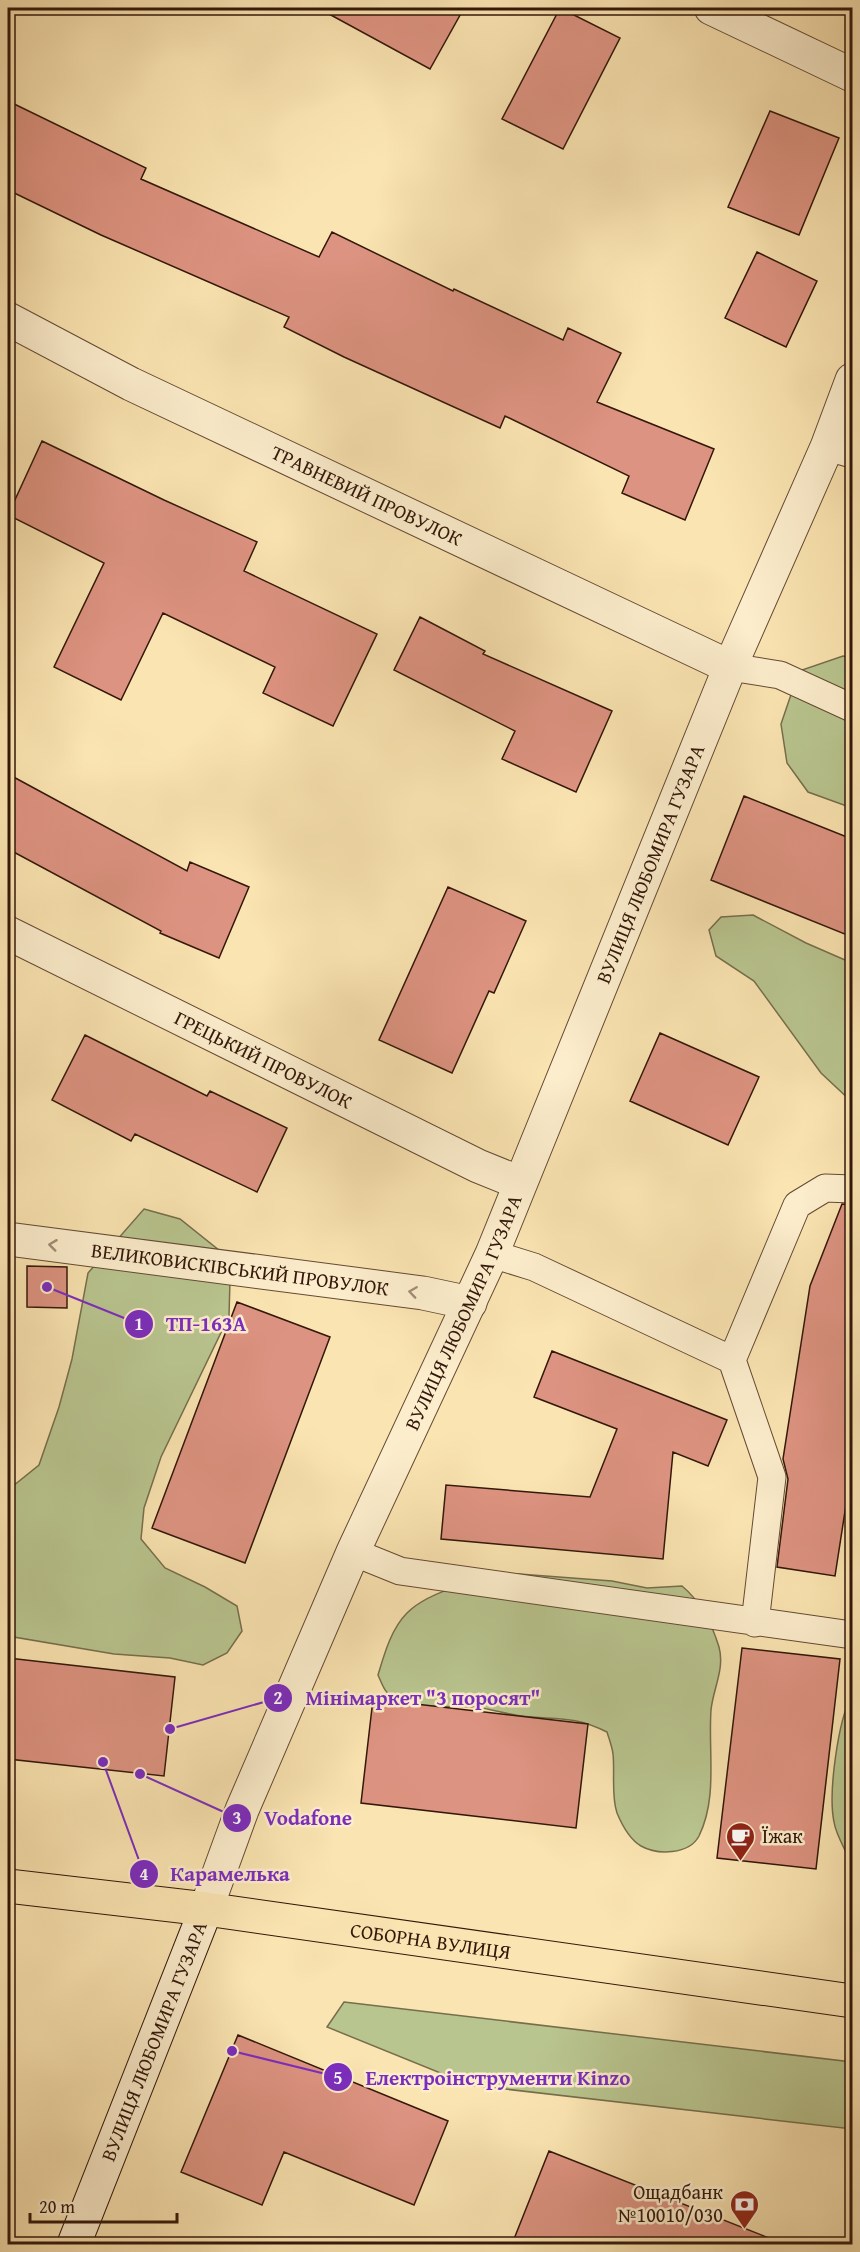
<svg xmlns="http://www.w3.org/2000/svg" width="860" height="2252" viewBox="0 0 860 2252" font-family="'Gentium Book Plus',serif">
<style>
.green{fill:#b9c58f;stroke:#766e4c;stroke-width:1.5}
.building{fill:#dd9381;stroke:#32170a;stroke-width:1.5}
.lines{fill:none;stroke-linecap:round;stroke-linejoin:round}
.lane-casing{stroke:#644a34;stroke-width:29}
.street-casing{stroke:#644a34;stroke-width:35}
.secondary-casing{stroke:#32170a;stroke-width:35}
.primary-casing{stroke:#32170a;stroke-width:35}
.lane{stroke:#fcedcc;stroke-width:27}
.street{stroke:#fcedcc;stroke-width:33}
.secondary{stroke:#fcedcc;stroke-width:33}
.primary{stroke:#fae4b1;stroke-width:33}
.oneway{stroke:#a18d75}
.labels{text-anchor:middle;stroke-width:5;stroke-linejoin:round;paint-order:stroke}
.street-label{font-size:20px;fill:#32170a;stroke:#fcedcc}
.poi-label{font-size:20px;fill:#32170a;stroke:#fcedcc;text-anchor:start}
.leader{fill:none;stroke:#7b2cbf;stroke-width:2}
.callout-dot{fill:#7b2cbf;stroke:#fcedcc;stroke-width:2}
.mark-label{font-size:18px;text-anchor:middle;font-weight:bold;fill:#fff}
.callout-label{font-size:21px;text-anchor:middle;font-weight:bold;fill:#7b2cbf;stroke:#fcedcc;stroke-width:5;stroke-linejoin:round;paint-order:stroke}
</style>
<rect width="100%" height="100%" fill="#fae4b1"/>
<filter id="stains"><feTurbulence type="fractalNoise" baseFrequency=".00333" numOctaves="4"/><feColorMatrix values="0 0 0 0 .2 0 0 0 0 .09 0 0 0 0 .02 0 0 0 .5 -.17"/></filter>
<radialGradient id="worn" r=".72"><stop offset=".6" stop-color="#630" stop-opacity="0"/><stop offset="1" stop-color="#630" stop-opacity=".3"/></radialGradient>
<path class="green" d="M843 656 852 658V808L808 792 787 763 781 724 799 671Z
M753 915 806 943 852 963V1102L821 1073 754 981 716 956 709 930 721 917Z
M144 1209 180 1219 220 1251 230 1280 229 1316 161 1457 144 1508 141 1539 165 1568 205 1587 237 1606 242 1631 227 1653 203 1665 170 1658 114 1654 8 1636V1490L39 1465 59 1407 72 1359 88 1273Z
M519 1574 612 1581 647 1588 682 1586C700 1601 712 1624 719 1647 725 1669 713 1689 711 1710 708 1752 718 1797 699 1836 689 1855 657 1855 641 1846 629 1839 622 1825 617 1813 611 1796 615 1772 613 1754 612 1746 609 1739 607 1732 573 1715 557 1720 521 1716 506 1714 491 1709 476 1707 453 1705 413 1711 393 1698 385 1693 382 1684 378 1675 384 1655 391 1629 407 1613 431 1589 487 1577 519 1574Z
M852 1695V1865C847 1852 836 1836 834 1822 828 1793 838 1720 852 1695Z
M344 2002 852 2062V2129L470 2085 327 2027Z"/>
<path class="building" d="M318 8H464L430 69Z
M560 8 620 38 563 149 502 119Z
M8 101 146 168 141 179 319 257 332 232 453 291 454 289 563 340 568 328 621 353 597 402 714 449 685 520 622 493 629 476 505 416 500 428 344 357 284 327 289 317 101 235 8 190Z
M770 111 839 138 799 235 728 207Z
M757 252 817 281 786 347 725 318Z
M42 441 164 500 257 542 244 571 377 634 333 726 263 693 275 667 163 613 121 700 54 667 104 563 8 515Z
M420 617 485 651 483 654 612 711 576 792 502 759 515 731 394 670Z
M8 774 187 871 190 862 249 887 219 958 160 933 161 931 8 849Z
M744 796 852 839V937L711 880Z
M448 887 526 921 494 993 489 991 452 1073 379 1040Z
M660 1033 759 1077 728 1145 630 1101Z
M85 1035 207 1096 210 1091 287 1128 257 1192 135 1134 131 1141 52 1100Z
M842 1204 852 1205V1466L835 1576 777 1567 788 1479 783 1459 810 1286Z
M27 1266 67 1267V1308L27 1307Z
M237 1302 330 1337 245 1563 152 1528Z
M552 1351 727 1420 708 1466 673 1452 663 1559 441 1539 446 1485 590 1497 617 1429 534 1397Z
M742 1648 840 1659 816 1869 717 1858Z
M8 1658 175 1677 164 1776 8 1759Z
M373 1699 588 1724 576 1828 361 1803Z
M238 2035 448 2121 414 2205 284 2152 262 2205 181 2172Z
M549 2151 779 2242 778 2244H512Z"/>
<g class="lines">
<defs>
<path id="lane" d="M827 447 852 454
M730 667 780 675 852 708
M492 1254 534 1267 732 1360 797 1205 825 1188 852 1189
M732 1360 772 1477 755 1623
M353 1552 400 1571 852 1635"/>
<g id="street">
<path d="M711 8 852 75"/>
<path id="s1" d="M8 319 131 384 730 667"/>
<path id="s2" d="M8 933 478 1166 520 1183"/>
<path id="s3" d="M8 1239 423 1293 470 1303"/>
<path id="s4" d="M206 1909 242 1810 353 1552 492 1254 730 667 827 447 852 380"/>
</g>
<g id="secondary">
<path id="s5" d="M74 2244 206 1909"/>
</g>
<g id="primary">
<path id="s6" d="M8 1886 206 1909 852 2001"/>
</g>
</defs>
<use href="#lane" class="lane-casing"/>
<use href="#street" class="street-casing"/>
<use href="#secondary" class="secondary-casing"/>
<use href="#primary" class="primary-casing"/>
<use href="#lane" class="lane"/>
<use href="#street" class="street"/>
<use href="#secondary" class="secondary"/>
<use href="#primary" class="primary"/>
</g>
<defs><path id="oneway-chevron" d="M-2-3.5L2.5 0L-2 3.5" fill="none" stroke-width="1.6" stroke-linecap="round" stroke-linejoin="round" transform="scale(1.5)"/></defs>
<g class="oneway">
<use href="#oneway-chevron" transform="translate(53 1245) rotate(-173)"/>
<use href="#oneway-chevron" transform="translate(413 1292) rotate(-172)"/>
</g>
<defs>
<symbol id="cafe-pin" viewBox="-11 -11 22 30"><path d="M0 17L-7.5 6A9.5 9.5 0 1 1 7.5 6Z" fill="#8f2418" stroke="#fcedcc"/><path d="M-5.5-4.5H6V0H3Q3 3.5 0 3.5H-2.5Q-5.5 3.5-5.5 0ZM3-3.2v2h1.7v-2ZM-6 4.5H4V6H-6Z" fill="#fff"/></symbol>
<symbol id="bank-pin" viewBox="-11 -11 22 30"><path d="M0 17L-7.5 6A9.5 9.5 0 1 1 7.5 6Z" fill="#8f2418" stroke="#fcedcc"/><path d="M-6-4H6V4H-6ZM0-2.3a2.3 2.3 0 1 0 0 4.6a2.3 2.3 0 1 0 0-4.6Z" fill="#fff"/></symbol>
</defs>
<g fill-rule="evenodd">
<use href="#cafe-pin" x="724" y="1820" width="33" height="45"/>
<use href="#bank-pin" x="728" y="2188" width="33" height="45"/>
</g>
<g class="labels">
<g class="street-label">
<text dy="7" stroke="none"><textPath href="#s1" startOffset="400">ТРАВНЕВИЙ ПРОВУЛОК</textPath></text>
<text dy="7" stroke="none"><textPath href="#s4" startOffset="1136">ВУЛИЦЯ ЛЮБОМИРА ГУЗАРА</textPath></text>
<text dy="7" stroke="none"><textPath href="#s2" startOffset="285">ГРЕЦЬКИЙ ПРОВУЛОК</textPath></text>
<text dy="7" stroke="none"><textPath href="#s3" startOffset="234">ВЕЛИКОВИСКІВСЬКИЙ ПРОВУЛОК</textPath></text>
<text dy="7" stroke="none"><textPath href="#s4" startOffset="650">ВУЛИЦЯ ЛЮБОМИРА ГУЗАРА</textPath></text>
<text dy="7" stroke="none"><textPath href="#s6" startOffset="426">СОБОРНА ВУЛИЦЯ</textPath></text>
<text dy="7" stroke="none"><textPath href="#s5" startOffset="218">ВУЛИЦЯ ЛЮБОМИРА ГУЗАРА</textPath></text>
</g>
<g class="poi-label">
<text x="762" y="1843">Їжак</text>
<text x="723" y="2199" text-anchor="end">Ощадбанк<tspan x="723" dy="23">№10010/030</tspan></text>
</g>
</g>
<path class="leader" d="M47 1287L139 1324M170 1729L278 1698M140 1774L237 1818M103 1762L144 1874M232 2051L338 2077"/>
<g class="callout-dot">
<circle cx="47" cy="1287" r="6"/>
<circle cx="170" cy="1729" r="6"/>
<circle cx="140" cy="1774" r="6"/>
<circle cx="103" cy="1762" r="6"/>
<circle cx="232" cy="2051" r="6"/>
<circle cx="139" cy="1324" r="15"/>
<circle cx="278" cy="1698" r="15"/>
<circle cx="237" cy="1818" r="15"/>
<circle cx="144" cy="1874" r="15"/>
<circle cx="338" cy="2077" r="15"/>
</g>
<g class="mark-label">
<text x="139" y="1330">1</text>
<text x="278" y="1704">2</text>
<text x="237" y="1824">3</text>
<text x="144" y="1880">4</text>
<text x="338" y="2084">5</text>
</g>
<g class="callout-label">
<text x="206" y="1331">ТП-163А</text>
<text x="423" y="1705">Мінімаркет "3 поросят"</text>
<text x="308" y="1825">Vodafone</text>
<text x="230" y="1881">Карамелька</text>
<text x="498" y="2085">Електроінструменти Kinzo</text>
</g>
<rect width="860" height="2252" fill="none" stroke="#fae4b1" stroke-width="30"/>
<rect x="9" y="9" width="842" height="2234" fill="none" stroke="#32170a" stroke-width="3"/>
<rect x="15" y="15" width="830" height="2222" fill="none" stroke="#32170a" stroke-width="1.5"/>
<path d="M30 2213v9h147v-9" fill="none" stroke="#32170a" stroke-width="3"/>
<text x="39" y="2213" font-size="18" fill="#32170a" stroke="#fcedcc" stroke-width="4.5" paint-order="stroke">20 m</text>
<rect width="100%" height="100%" filter="url(#stains)"/>
<rect width="100%" height="100%" fill="url(#worn)"/>
</svg>
